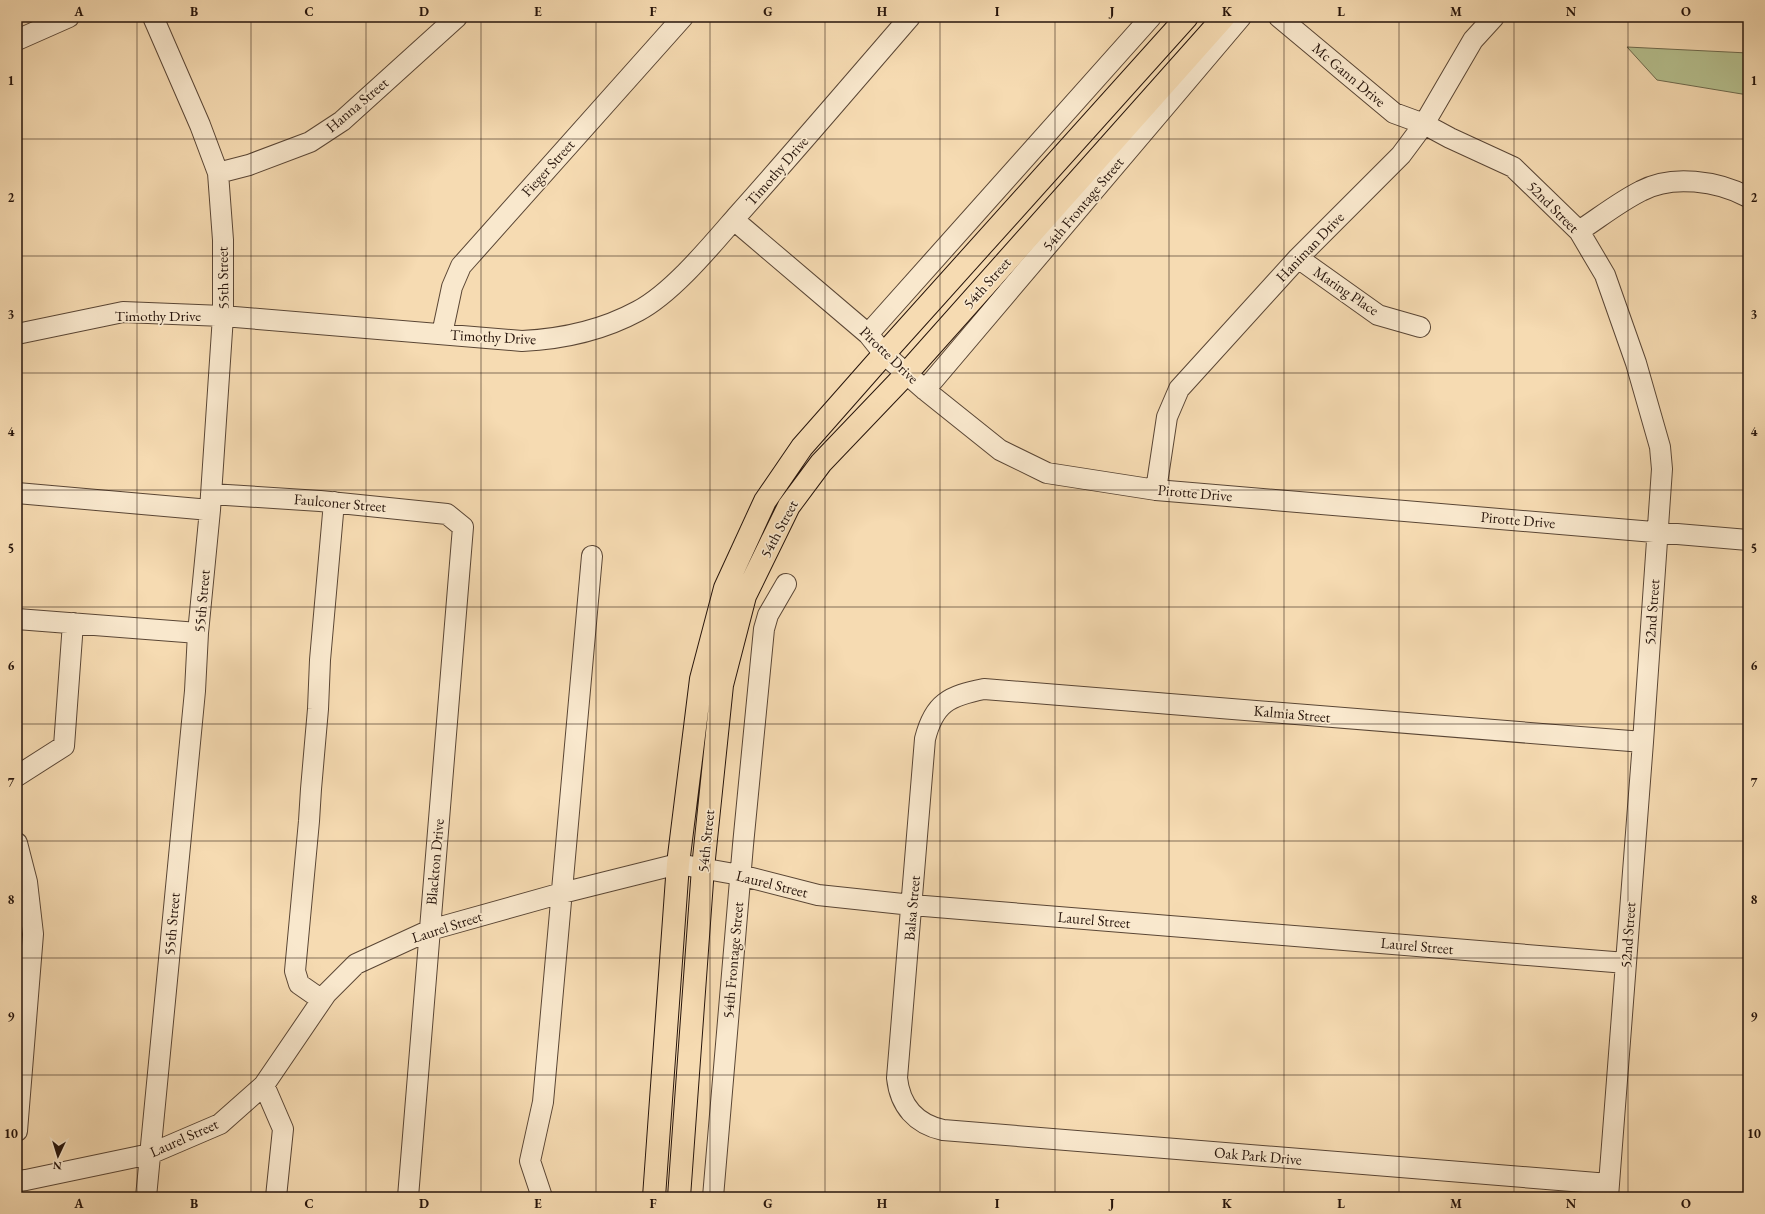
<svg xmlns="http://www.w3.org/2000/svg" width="1765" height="1214" viewBox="0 0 1765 1214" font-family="'EB Garamond',serif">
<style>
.green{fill:#b6c190;stroke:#6e6a4e}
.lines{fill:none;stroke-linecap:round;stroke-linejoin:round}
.minor-casing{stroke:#5a4635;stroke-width:22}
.major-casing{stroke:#26140b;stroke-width:24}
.minor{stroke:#f9e8cd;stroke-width:20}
.major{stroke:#f6dbb2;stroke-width:22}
.grid{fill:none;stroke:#26140b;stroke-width:1;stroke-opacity:0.55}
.labels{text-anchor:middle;stroke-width:3.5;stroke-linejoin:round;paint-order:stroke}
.street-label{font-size:15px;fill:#26140b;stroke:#f9e8cd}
.neatline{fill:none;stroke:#26140b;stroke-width:1.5}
.grid-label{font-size:13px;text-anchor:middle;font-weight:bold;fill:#26140b}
</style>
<rect width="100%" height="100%" fill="#f6dbb2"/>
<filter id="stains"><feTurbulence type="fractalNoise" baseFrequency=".005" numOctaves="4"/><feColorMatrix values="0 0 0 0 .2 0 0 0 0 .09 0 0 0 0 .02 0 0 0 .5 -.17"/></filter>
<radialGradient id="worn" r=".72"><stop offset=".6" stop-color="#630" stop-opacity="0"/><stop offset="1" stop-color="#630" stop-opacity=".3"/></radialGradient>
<path class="green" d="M1627 47 1748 53V95L1657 80Z"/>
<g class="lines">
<defs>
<path id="minor" d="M1279 17 1394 113 1424 124 1450 138 1513 167 1579 231 1605 275 1636 363 1660 447 1662 469 1643 742 1608 1197
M17 40 69 17
M218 173 249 165 310 142 342 121 457 17
M734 220 868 334 884 354 925 390 1000 450 1047 473 1156 490 1748 540
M1579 231C1599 218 1619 202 1641 191 1672 174 1718 181 1748 197
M1298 258 1378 315 1420 327
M17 334 123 312 223 316 522 341C563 339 603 330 638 311 672 293 710 247 736 217 795 151 852 84 910 17
M442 334 452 287 461 266 683 17
M868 334 1151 17
M925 390 1241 17
M1156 490 1167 417 1179 389 1298 258 1401 155 1424 124 1473 40 1494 17
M17 493 210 510
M211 494 320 501 447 514 463 527 408 1197
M17 619 198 633
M17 776 64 746 73 623
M17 843 27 882 33 934 17 1131
M322 1000 299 984 295 971 309 821 311 789 318 709 320 660 334 502
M264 1085 283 1129 276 1197
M17 1181 26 1180 150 1154 220 1124 264 1085 326 994 356 964 430 930 562 893 678 864 740 875 818 895 912 905 1626 963
M1609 1184 943 1130C916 1124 900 1106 897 1078L925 739C934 703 949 696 984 689L1643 742
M146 1197 195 691 198 633 210 510 223 316V240L218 173 200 125 153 17
M542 1197 530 1161 543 1102 592 556
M713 1197 743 845 764 629 768 615 786 584"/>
<path id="major" d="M654 1197 678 864 701 679 725 588 765 501 802 447 884 354 1187 17
M679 1197 703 868 722 685 745 596 789 506 821 463 907 373 1224 17"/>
</defs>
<use href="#minor" class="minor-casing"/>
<use href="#major" class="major-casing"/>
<use href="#minor" class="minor"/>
<use href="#major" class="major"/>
</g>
<path class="grid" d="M137 17V1197M251 17V1197M366 17V1197M481 17V1197M596 17V1197M710 17V1197M825 17V1197M940 17V1197M1055 17V1197M1169 17V1197M1284 17V1197M1399 17V1197M1514 17V1197M1628 17V1197M17 139H1748M17 256H1748M17 373H1748M17 490H1748M17 607H1748M17 724H1748M17 841H1748M17 958H1748M17 1075H1748"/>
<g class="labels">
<g class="street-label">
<text transform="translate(1349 75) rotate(40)" y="5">Mc Gann Drive</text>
<text transform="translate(357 105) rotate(-40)" y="5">Hanna Street</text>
<text transform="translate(548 168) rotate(-48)" y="5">Fieger Street</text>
<text transform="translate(777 171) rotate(-49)" y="5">Timothy Drive</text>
<text transform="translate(1083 204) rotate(-50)" y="5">54th Frontage Street</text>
<text transform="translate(1553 207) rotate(45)" y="5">52nd Street</text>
<text transform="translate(1310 247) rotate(-46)" y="5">Haniman Drive</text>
<text transform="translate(223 278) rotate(-91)" y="5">55th Street</text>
<text transform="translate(987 283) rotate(-48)" y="5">54th Street</text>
<text transform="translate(1346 291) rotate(34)" y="5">Maring Place</text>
<text x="158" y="321">Timothy Drive</text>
<text transform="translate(493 337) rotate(3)" y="5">Timothy Drive</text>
<text transform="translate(889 355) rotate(44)" y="5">Pirotte Drive</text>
<text transform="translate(1195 493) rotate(5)" y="5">Pirotte Drive</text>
<text transform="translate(340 503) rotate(5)" y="5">Faulconer Street</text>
<text transform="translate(1518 520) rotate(5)" y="5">Pirotte Drive</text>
<text transform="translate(779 529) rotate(-62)" y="5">54th Street</text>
<text transform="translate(202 601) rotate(-85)" y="5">55th Street</text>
<text transform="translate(1652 612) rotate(-86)" y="5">52nd Street</text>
<text transform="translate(1292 714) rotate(5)" y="5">Kalmia Street</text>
<text transform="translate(706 841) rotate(-84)" y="5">54th Street</text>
<text transform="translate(435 862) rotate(-85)" y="5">Blackton Drive</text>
<text transform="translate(772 884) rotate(14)" y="5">Laurel Street</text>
<text transform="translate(912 908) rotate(-85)" y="5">Balsa Street</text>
<text transform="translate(1094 920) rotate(5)" y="5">Laurel Street</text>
<text transform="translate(172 924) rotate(-85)" y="5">55th Street</text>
<text transform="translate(447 927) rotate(-18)" y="5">Laurel Street</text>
<text transform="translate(1628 935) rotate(-86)" y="5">52nd Street</text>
<text transform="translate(1417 946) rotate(5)" y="5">Laurel Street</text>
<text transform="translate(733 960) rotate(-85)" y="5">54th Frontage Street</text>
<text transform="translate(184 1138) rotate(-24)" y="5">Laurel Street</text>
<text transform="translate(1258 1156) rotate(5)" y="5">Oak Park Drive</text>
</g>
</g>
<rect width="1765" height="1214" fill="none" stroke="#f6dbb2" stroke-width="44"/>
<g transform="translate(58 1156) rotate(184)" stroke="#f9e8cd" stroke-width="3" paint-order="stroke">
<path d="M0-3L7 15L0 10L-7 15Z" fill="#26140b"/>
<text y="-6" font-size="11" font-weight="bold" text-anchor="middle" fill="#26140b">N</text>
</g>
<rect x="22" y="22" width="1721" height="1170" class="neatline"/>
<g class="grid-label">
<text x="79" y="16">A</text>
<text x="194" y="16">B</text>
<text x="309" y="16">C</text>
<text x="424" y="16">D</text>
<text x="538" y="16">E</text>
<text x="653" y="16">F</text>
<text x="768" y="16">G</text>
<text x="882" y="16">H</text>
<text x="997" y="16">I</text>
<text x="1112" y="16">J</text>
<text x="1227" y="16">K</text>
<text x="1341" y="16">L</text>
<text x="1456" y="16">M</text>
<text x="1571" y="16">N</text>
<text x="1686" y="16">O</text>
<text x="11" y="85">1</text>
<text x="1754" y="85">1</text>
<text x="11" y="202">2</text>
<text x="1754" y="202">2</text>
<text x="11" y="319">3</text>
<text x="1754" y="319">3</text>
<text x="11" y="436">4</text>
<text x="1754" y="436">4</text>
<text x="11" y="553">5</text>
<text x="1754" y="553">5</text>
<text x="11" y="670">6</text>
<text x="1754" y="670">6</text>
<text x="11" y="787">7</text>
<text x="1754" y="787">7</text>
<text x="11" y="904">8</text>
<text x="1754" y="904">8</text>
<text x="11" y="1021">9</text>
<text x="1754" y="1021">9</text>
<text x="11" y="1138">10</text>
<text x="1754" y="1138">10</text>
<text x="79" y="1208">A</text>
<text x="194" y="1208">B</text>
<text x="309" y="1208">C</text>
<text x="424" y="1208">D</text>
<text x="538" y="1208">E</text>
<text x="653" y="1208">F</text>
<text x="768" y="1208">G</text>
<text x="882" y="1208">H</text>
<text x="997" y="1208">I</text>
<text x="1112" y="1208">J</text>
<text x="1227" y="1208">K</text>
<text x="1341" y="1208">L</text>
<text x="1456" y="1208">M</text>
<text x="1571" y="1208">N</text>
<text x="1686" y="1208">O</text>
</g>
<rect width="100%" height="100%" filter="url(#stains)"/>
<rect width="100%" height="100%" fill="url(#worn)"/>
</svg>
